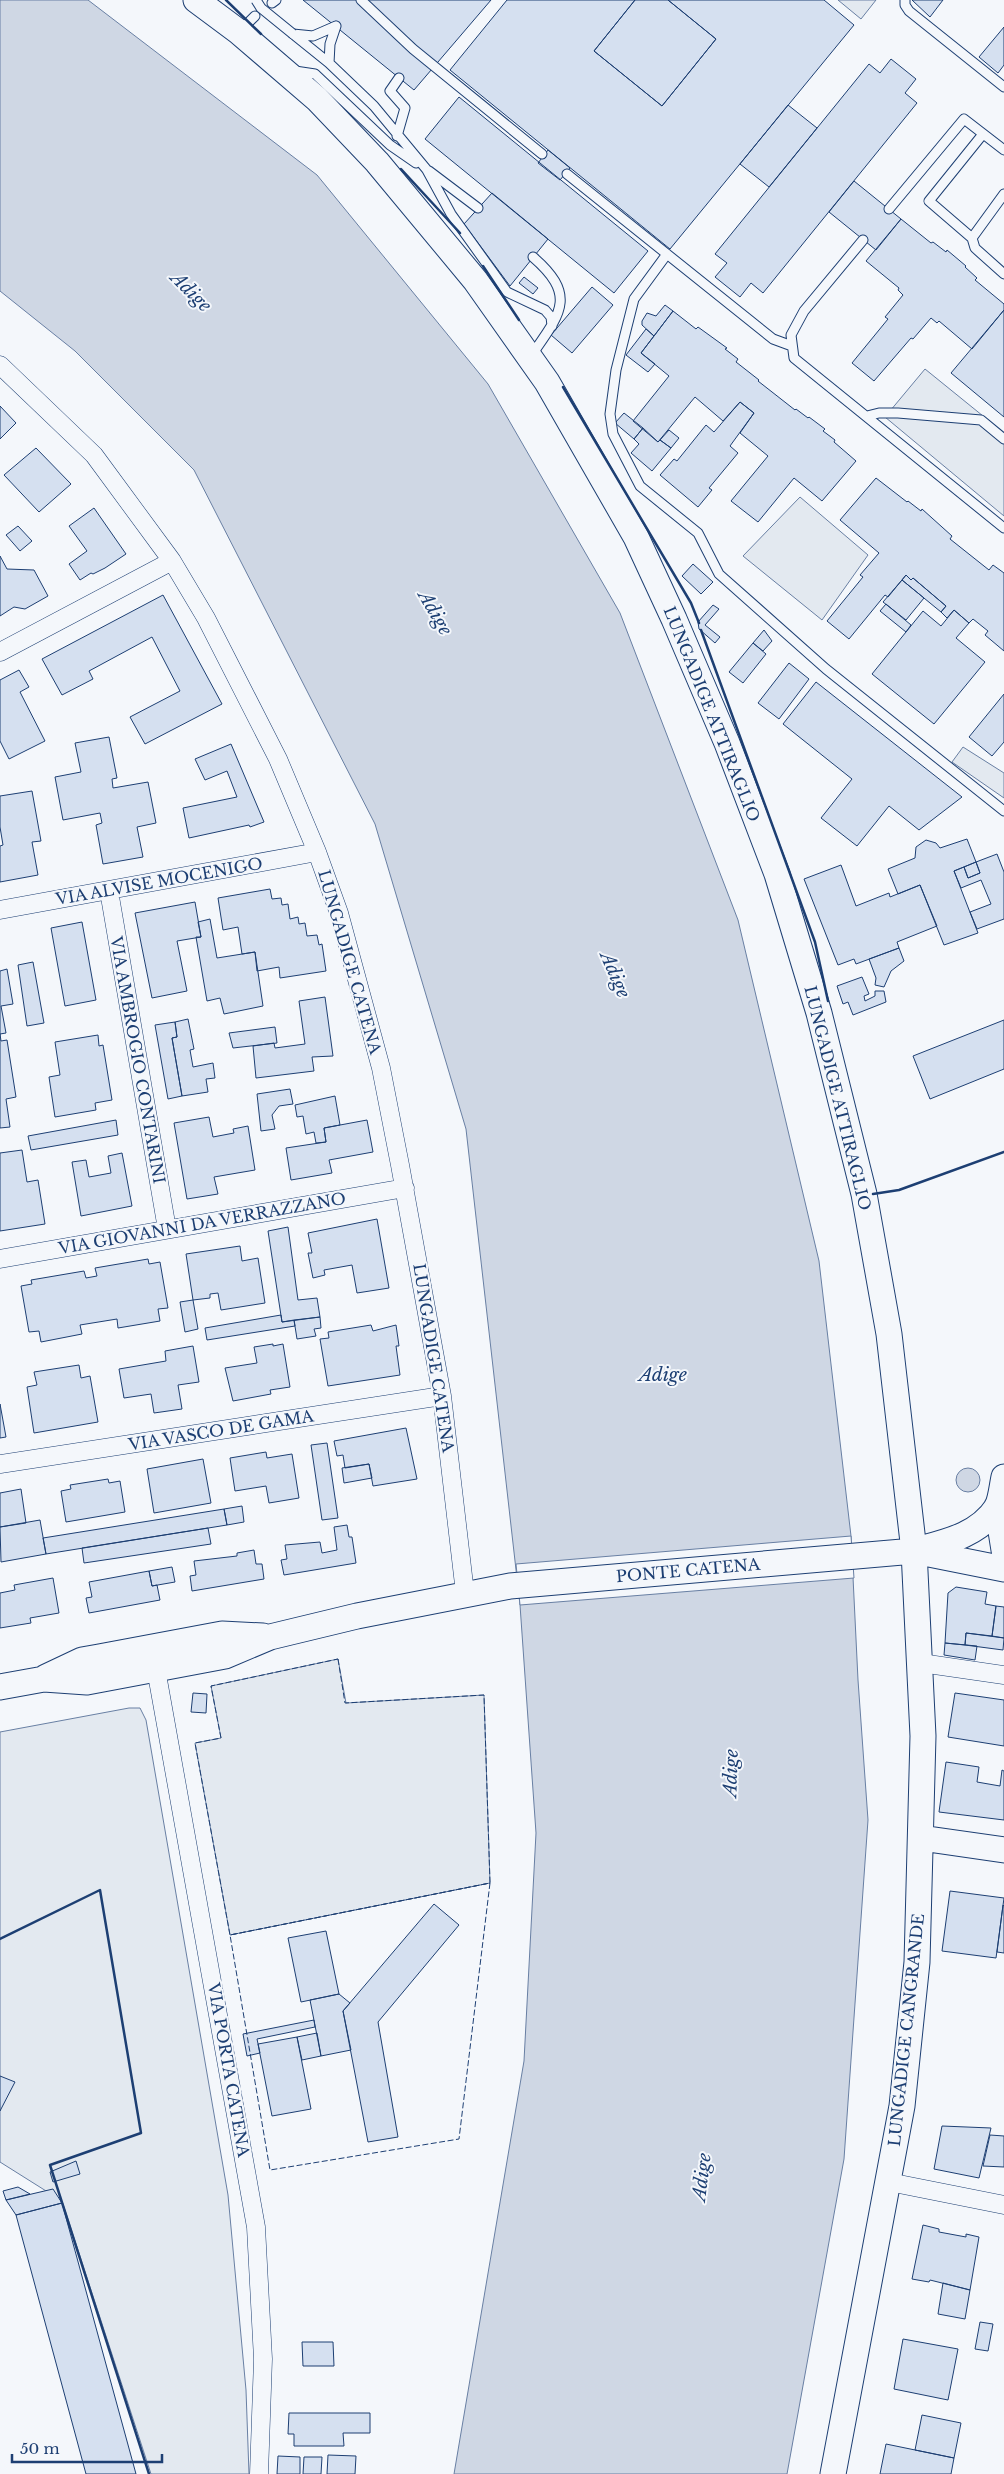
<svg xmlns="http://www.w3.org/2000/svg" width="1004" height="2474" viewBox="0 0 1004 2474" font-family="'Libre Baskerville',serif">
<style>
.green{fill:#e3e9f0;stroke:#687fa3}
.water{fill:#cfd7e4;stroke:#687fa3}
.pier{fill:#f4f7fb;stroke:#687fa3}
.building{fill:#d5e0f0;stroke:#1d3f73}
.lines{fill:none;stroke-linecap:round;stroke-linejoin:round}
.lane-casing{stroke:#1d3f73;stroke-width:11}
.street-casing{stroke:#1d3f73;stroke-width:19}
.secondary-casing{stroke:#1d3f73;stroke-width:27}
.lane{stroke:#f4f7fb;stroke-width:9}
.street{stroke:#f4f7fb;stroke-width:18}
.secondary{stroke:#f4f7fb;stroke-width:25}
.lane-bridge-casing{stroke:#1d3f73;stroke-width:11;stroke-linecap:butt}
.lane-bridge{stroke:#f4f7fb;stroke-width:9}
.fence{stroke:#1d3f73;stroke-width:1;stroke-dasharray:6 2.5;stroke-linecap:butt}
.wall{stroke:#1d3f73;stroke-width:2.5}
.labels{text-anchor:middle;stroke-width:4;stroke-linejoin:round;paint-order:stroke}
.street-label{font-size:16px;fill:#1d3f73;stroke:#f4f7fb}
.water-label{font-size:18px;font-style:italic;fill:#1d3f73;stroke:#f4f7fb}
</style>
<rect width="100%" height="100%" fill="#f4f7fb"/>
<path class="green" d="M838 0H876L861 19Z
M925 369 1004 433V516L885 417Z
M800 497 868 555 822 620 743 556Z
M963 747 1004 773V798L952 762Z
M338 1659 346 1703 484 1695 490 1883 230 1935 195 1743 221 1738 211 1686Z
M129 1708H140L146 1720 228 2195 246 2390 249 2474H151L62 2201 0 2162V1732Z"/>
<path class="water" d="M0 0H88L317 175 488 384 620 613 738 920 819 1261 851 1536 858 1680 868 1820 844 2159 787 2474H454L524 2061 536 1833 520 1605 466 1129 375 824 194 470 75 351 0 291Z
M956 1480a12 12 0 1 1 24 0a12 12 0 1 1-24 0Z"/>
<path class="pier" d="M851 1536 854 1578 520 1605 516 1564Z"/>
<path class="building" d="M303 0H491L414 90Z
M507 0H635L594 51 662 106 716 39 668 0H824L854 25 670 249 450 70Z
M635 0H668L716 39 662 106 594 51Z
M912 0H943L930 17Z
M1004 27V65L998 73 979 57Z
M891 59 916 79 905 93 917 103 763 293 751 283 740 297 715 277 727 263 715 254 869 64 880 73Z
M459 97 648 251 614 293 425 139Z
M788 105 817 128 769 187 740 164Z
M548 150 570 168 560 180 538 163Z
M854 181 901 219 876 250 829 212Z
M492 193 548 239 510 286 464 224Z
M901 219 931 243 933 242 946 252 947 250 966 266 965 267 977 278 975 280 1004 304V310L972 349 939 321 937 323 931 318 913 339 911 338 874 381 852 363 888 319 885 317 903 295 898 290 899 288 866 261Z
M524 277 538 288 533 294 519 283Z
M592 287 613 305 572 353 551 335Z
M665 305 673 311 654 336 642 325V321L647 313 656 316Z
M1004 310V417L951 373Z
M673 311 696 329 698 327 727 348 725 349 738 359 736 362 759 380 758 381 795 410 796 409 808 418 809 417 825 429 823 431 835 440 834 442 856 461 822 501 794 478 758 522 731 501 768 456 740 433 754 413 740 402 723 421 695 397 658 442 633 421 669 376 641 353Z
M646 329 654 336 641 353 655 364 648 372 626 355Z
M740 402 754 413 730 446 738 453 709 488 712 490 698 507 660 475 674 459 677 461 706 425 714 432Z
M0 406 16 423 0 439Z
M624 413 643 428 634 439 615 423Z
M643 428 658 442 660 440 671 448 652 471 631 453 639 444 634 439Z
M669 430 679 438 671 448 660 440Z
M36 448 71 484 39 512 4 475Z
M876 478 907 502 908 501 921 511 922 509 952 536 950 539 989 570 993 565 1004 573V651L985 635 988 631 973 619 969 623 954 610 947 618 941 612 946 606 913 578 911 580 906 575 888 597 885 595 849 639 827 621 863 577 860 575 879 553 840 520Z
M94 508 126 554 105 568 93 574 91 573 80 580 69 564 87 551 69 526Z
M18 526 32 541 20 551 6 535Z
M0 556 7 569 34 570 48 596 25 609 14 607 0 616Z
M693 564 713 582 701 594 682 576Z
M906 575 911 580 913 578 946 606 941 612 902 580Z
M902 580 924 598 906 620 883 602Z
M163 595 222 704 145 744 130 717 180 691 152 637 89 671 93 679 62 695 42 659Z
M886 604 911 625 906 632 880 611Z
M713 605 719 609 705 625 720 637 715 643 699 629 698 622Z
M954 610 969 623 956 638 985 662 934 724 872 674 923 611 941 626Z
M764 630 772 641 763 651 753 643Z
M753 643 766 654 743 683 729 672Z
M789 663 809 679 779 719 758 703Z
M19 670 29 687 20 692 45 741 9 759 0 741V680Z
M816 682 962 797 919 830 889 806 857 846 821 818 852 779 783 724Z
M1004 694V742L992 756 969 737Z
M109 737 117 778 112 779 113 788 148 782 156 823 137 827 143 857 103 864 96 825 102 823 100 813 63 820 55 777 81 772 75 743Z
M231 744 264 822 250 827 249 825 189 838 183 808 237 797 227 771 205 780 195 759Z
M32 791 41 841 32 842 38 875 0 882V846L3 845 0 827V796Z
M967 839 976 862 954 871 978 933 944 945 920 885 898 894 888 869 915 858 916 847 926 840 936 843 940 848Z
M997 854 1004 872V919L977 929 970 912 991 904 981 880 961 888 954 871 964 867 968 878 980 873 976 862Z
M976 862 980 873 968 878 964 867Z
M841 865 856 906 889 893 890 897 920 885 937 926 897 942 899 948 856 964 854 959 838 965 804 879Z
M270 889 272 899 281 898 282 905 288 904 290 919 298 917 299 924 305 923 307 936 317 935 319 945 322 944 326 971 280 978 279 967 257 971 255 952 242 954 238 927 223 930 218 898Z
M195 902 201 937 177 941 187 991 152 998 135 913Z
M210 919 217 958 255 952 263 1006 224 1014 220 998 207 1001 196 937H201L198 922Z
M82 922 96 1000 65 1006 51 928Z
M899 948 904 961 891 971 884 987 875 985 876 978 869 959Z
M33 962 44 1023 27 1026 18 965Z
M7 969 13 1004 1 1006 6 1033 0 1034 1 1041 7 1040 16 1097 6 1099 10 1127 0 1128V971Z
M862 977 869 994 864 996 865 1001 875 996V991H884L886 1002 853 1015 848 1002 843 1004 837 986Z
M325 997 333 1056 312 1057 314 1071 256 1078 253 1046 274 1043 275 1048 305 1044 299 1001Z
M188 1019 194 1049 190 1050 193 1067 213 1063 215 1078 206 1079 208 1092 182 1096 172 1038 177 1037 175 1022Z
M1004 1020V1069L930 1099 913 1056Z
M175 1022 177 1037 172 1038 182 1096 168 1099 155 1025Z
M275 1027 277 1043 233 1048 229 1033Z
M98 1035 99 1046 103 1045 112 1100 95 1103 96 1110 55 1117 49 1077 60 1075 55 1042Z
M290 1089 293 1104 279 1106 272 1115 275 1129 261 1131 257 1094Z
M335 1096 340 1125 324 1128 326 1142 316 1143 314 1132 306 1134 303 1116 297 1117 295 1105Z
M209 1117 213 1137 234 1133 233 1129 248 1126 255 1170 214 1177 218 1194 187 1199 174 1123Z
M116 1120 118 1135 31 1150 28 1136Z
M367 1120 373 1152 329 1160 332 1173 291 1180 286 1148 326 1142 324 1128Z
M22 1150 27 1182 38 1180 45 1224 0 1231V1153Z
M122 1153 132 1206 81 1216 72 1162 86 1160 89 1177 111 1173 108 1156Z
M377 1219 389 1288 357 1293 352 1265 324 1270 325 1275 313 1278 308 1253H312L308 1233Z
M288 1227 298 1300 317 1298 320 1317 282 1322 268 1231Z
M240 1246 242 1261 258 1258 265 1303 221 1310 218 1293 210 1294V1298L193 1300 186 1254Z
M148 1259 149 1264 160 1262 168 1308 158 1309 160 1321 118 1328 117 1319 80 1325 82 1334 41 1342 39 1331 29 1332 21 1286 32 1284 31 1280 84 1271 86 1278 97 1276 95 1268Z
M193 1300 198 1329 185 1332 180 1302Z
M281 1315 282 1322 294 1320 295 1326 207 1340 205 1328Z
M320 1317 321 1328 314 1329 316 1336 297 1339 294 1320Z
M371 1325 373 1331 396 1325 399 1346H396L400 1375 328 1386 320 1339 329 1338 328 1332Z
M273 1344V1346L283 1344 290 1387 270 1390 271 1394 233 1401 225 1368 257 1363 254 1347Z
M193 1346 199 1382 178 1385 182 1409 154 1413 151 1394 124 1398 119 1369 166 1361 165 1351Z
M79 1365 81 1378 90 1376 98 1422 34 1433 27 1387 37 1385 34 1372Z
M0 1404 6 1437 0 1438Z
M406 1428 417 1479 373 1486 369 1464 345 1468 343 1455 337 1456 334 1441Z
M327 1443 338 1518 322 1520 311 1445Z
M266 1452 267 1458 292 1454 299 1498 269 1503 266 1486 235 1491 230 1458Z
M203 1459 211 1503 154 1513 147 1469Z
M369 1464 372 1478 344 1483 342 1468Z
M108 1479 109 1483 120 1481 125 1512 66 1522 61 1491 71 1489 70 1485Z
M21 1489 26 1523 0 1527V1493Z
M242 1506 244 1522 227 1525 224 1509Z
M224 1509 227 1525 46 1554 43 1538Z
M40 1520 46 1554 1 1562 0 1527Z
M347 1525 349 1537H352L356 1563 284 1575 281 1560 287 1559 285 1545 320 1542 322 1553 337 1550 334 1527Z
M208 1528 211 1544 84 1563 82 1548Z
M254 1550 256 1564H262L264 1579 192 1591 190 1576 196 1575 194 1561 237 1556V1553Z
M172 1567 175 1582 152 1586 149 1571Z
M149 1571 152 1586 157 1585 160 1600 89 1613 86 1598 92 1597 89 1582Z
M53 1578 59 1613 30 1618 31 1623 0 1628V1593L15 1590 14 1585Z
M956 1587 987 1592 985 1604 996 1606 992 1636 966 1633 965 1645 945 1643 948 1593Z
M996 1606 1004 1607V1638L992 1636Z
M966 1633 1004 1638 1003 1650 965 1645Z
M945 1643 977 1646 975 1660 944 1655Z
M193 1693 207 1694 206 1713 191 1712Z
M955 1693 1004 1700V1746L948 1737Z
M946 1762 979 1767 977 1782 1000 1786 1002 1770 1004 1771V1820L939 1812Z
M950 1891 1004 1898 996 1958 942 1951Z
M434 1904 459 1925 378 2022 398 2137 368 2142 343 2011Z
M1003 1905 1004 1906V1953L997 1952Z
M326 1931 339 1994 301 2002 288 1938Z
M339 1994 350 2003 343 2011 351 2050 321 2056 310 2000Z
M314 2020 315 2027 257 2039 260 2053 247 2056 243 2034Z
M317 2033 321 2056 302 2060 297 2037Z
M297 2037 311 2109 272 2116 258 2044Z
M0 2076 15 2082 0 2111Z
M942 2126 991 2128 979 2178 934 2169Z
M990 2135 1004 2136V2167L983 2166Z
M76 2161 80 2174 53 2182 50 2172Z
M18 2187 30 2194 6 2200 3 2191Z
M53 2189 62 2203 16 2215 6 2200Z
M62 2203 113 2390 136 2474H86L16 2215Z
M923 2225 939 2229V2232L966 2237V2234L979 2237 970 2290 930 2280 929 2282 912 2279Z
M943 2283 970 2290 965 2319 938 2314Z
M980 2322 993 2324 988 2351 975 2349Z
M903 2339 958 2349 948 2400 894 2389Z
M302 2342H333L334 2366H303Z
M289 2413H370V2433H343L344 2446H294V2434H288Z
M922 2415 961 2423 954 2458 915 2450Z
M886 2444 954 2458 951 2474H880Z
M328 2455 356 2456 355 2474H327Z
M278 2456 300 2457V2474H277Z
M304 2457H322L321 2474H303Z"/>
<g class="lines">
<defs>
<path id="lane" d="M361 0 413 49 542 154
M905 0V5L909 11 1004 87
M272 3 276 0
M239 32 255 16
M293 34 329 63 374 106 427 170 451 214 507 292 545 310 551 317 552 326
M293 34 313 36 336 26
M329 63 330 44 336 26
M295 71 315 74 390 145 416 163
M397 136 405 108 390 91 399 78
M429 171 478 208
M567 174 773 339 792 346
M1004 194 972 238 975 248 1004 274
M889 209 964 119 1004 150
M972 238 929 201 983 134
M863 240 804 311 791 335 794 358 1004 528
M667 254 634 299 616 370 610 414 613 434 640 486 698 533 719 574 826 669 1004 811
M531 356C560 314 578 296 533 257
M867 416 879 413H898L981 420 1004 439"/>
<path id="street" d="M0 365 94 455 172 561 206 618 278 759 317 852 339 913 381 1068 400 1165 442 1396 465 1593
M0 652 172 561
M109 891 167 1229
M0 910 317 852
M0 1259 405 1188
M0 1464 442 1396
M921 1663 1004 1675
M156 1669 256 2227 263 2359 259 2474
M889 2182 1004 2205"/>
<path id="secondary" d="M196 0 239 32 317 99 377 162 475 280 547 382 636 537 674 619 727 743 777 874 819 1013 864 1194 889 1334 914 1551 923 1736 917 1962 902 2106 833 2474
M997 1506 1004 1550
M916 1550C946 1542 979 1535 997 1507 1001 1499 1002 1486 1004 1477
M46 1677 82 1660 99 1657 222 1634 263 1636
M0 1687 44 1679 87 1682 225 1656 270 1637 357 1616 510 1586 914 1551 1004 1569
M921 1838 1004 1850"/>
</defs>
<use href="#lane" class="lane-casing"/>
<use href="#street" class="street-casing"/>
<use href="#secondary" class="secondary-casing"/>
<use href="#lane" class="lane"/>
<use href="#street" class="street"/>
<use href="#secondary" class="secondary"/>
<defs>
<path id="lane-bridge" d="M256 0 261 8 293 34"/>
</defs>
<use href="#lane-bridge" class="lane-bridge-casing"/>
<use href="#lane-bridge" class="lane-bridge"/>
<path class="fence" d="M338 1659 345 1703 484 1695 490 1883 230 1935 195 1743 221 1738 211 1686Z
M490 1883 459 2139 270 2170 230 1935Z"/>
<path class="wall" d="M226 0 261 34
M401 169 460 233
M483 266 519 320
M563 387 691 603 699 623
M701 630 815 942 828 1001
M873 1194 899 1190 1004 1152
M0 1939 100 1890 141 2133 50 2165 149 2474"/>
</g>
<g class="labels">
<g class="street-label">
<text transform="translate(712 714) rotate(68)" y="6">LUNGADIGE ATTIRAGLIO</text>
<text transform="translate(159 881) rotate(-10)" y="6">VIA ALVISE MOCENIGO</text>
<text transform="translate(350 962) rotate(74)" y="6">LUNGADIGE CATENA</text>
<text transform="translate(138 1060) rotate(80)" y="6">VIA AMBROGIO CONTARINI</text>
<text transform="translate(838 1098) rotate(76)" y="6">LUNGADIGE ATTIRAGLIO</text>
<text transform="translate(202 1223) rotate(-10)" y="6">VIA GIOVANNI DA VERRAZZANO</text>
<text transform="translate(434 1358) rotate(81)" y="6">LUNGADIGE CATENA</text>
<text transform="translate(221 1430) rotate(-9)" y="6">VIA VASCO DE GAMA</text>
<text transform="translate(688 1570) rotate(-5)" y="6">PONTE CATENA</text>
<text transform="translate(906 2030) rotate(-84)" y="6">LUNGADIGE CANGRANDE</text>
<text transform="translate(229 2070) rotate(80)" y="6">VIA PORTA CATENA</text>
</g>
<g class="water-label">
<text transform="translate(191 292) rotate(45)" y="6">Adige</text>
<text transform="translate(435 613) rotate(60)" y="6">Adige</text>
<text transform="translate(615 975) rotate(67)" y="6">Adige</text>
<text x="663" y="1381">Adige</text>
<text transform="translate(731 1773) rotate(-88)" y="6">Adige</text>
<text transform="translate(702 2177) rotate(-83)" y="6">Adige</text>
</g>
</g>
<path d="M12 2454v8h150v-8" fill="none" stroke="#1d3f73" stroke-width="2.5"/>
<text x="20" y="2454" font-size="15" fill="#1d3f73" stroke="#f4f7fb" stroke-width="4" paint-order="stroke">50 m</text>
</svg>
